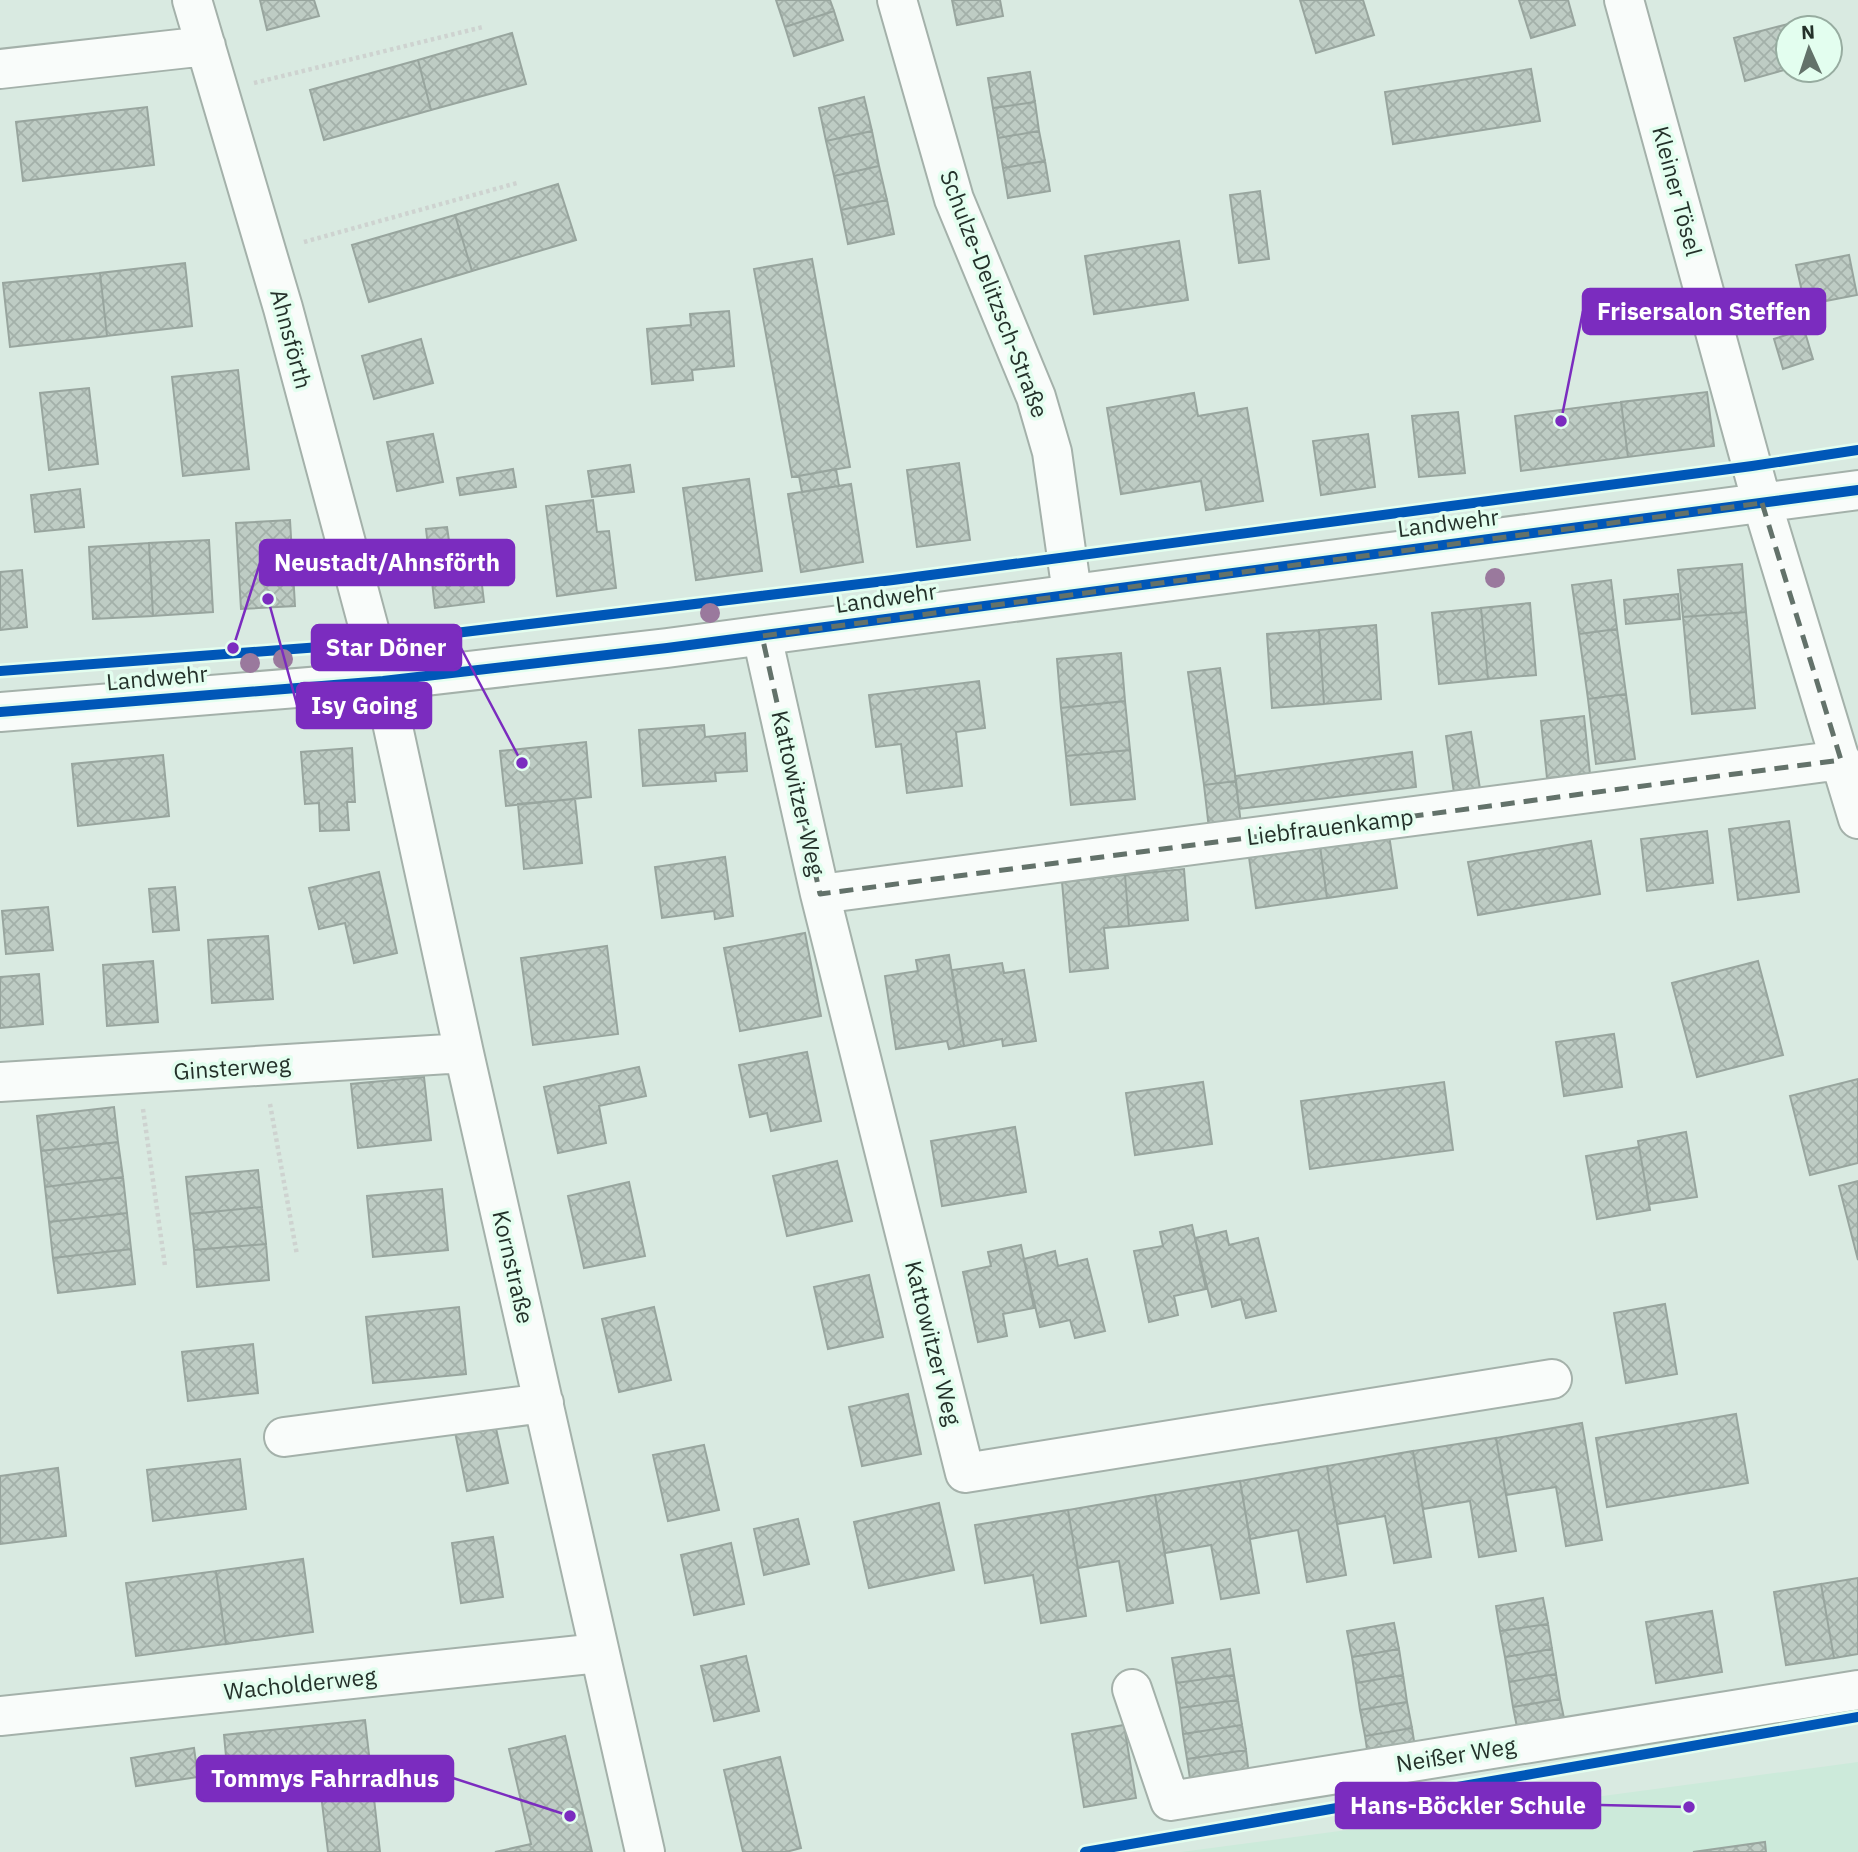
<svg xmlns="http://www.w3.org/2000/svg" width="1858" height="1852" viewBox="0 0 1858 1852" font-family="'IBM Plex Sans',sans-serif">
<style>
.built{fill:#cceada}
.building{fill:url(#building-cross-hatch);stroke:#98a59e;stroke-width:2}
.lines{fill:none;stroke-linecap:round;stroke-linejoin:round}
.minor-casing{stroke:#a4b1aa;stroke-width:42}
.path{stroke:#ced3d0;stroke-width:4.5;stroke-dasharray:3.5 3.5;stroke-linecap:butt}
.minor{stroke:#f9fcfa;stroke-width:38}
.cycleway-casing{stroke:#e3feef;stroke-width:15}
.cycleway{stroke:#0057b8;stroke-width:10}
.tree{fill:#9a799d}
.marked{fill:none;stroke:#63726a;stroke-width:5;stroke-dasharray:14 9;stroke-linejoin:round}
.labels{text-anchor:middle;stroke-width:7;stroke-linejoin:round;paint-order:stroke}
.street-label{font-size:23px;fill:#24312a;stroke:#e3feef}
.leader{fill:none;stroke:#7b2cbf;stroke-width:2.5}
.callout-dot{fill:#7b2cbf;stroke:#e3feef;stroke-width:2.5}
.callout{fill:#7b2cbf;stroke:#7b2cbf;stroke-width:2.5}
.callout-label{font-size:24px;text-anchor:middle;font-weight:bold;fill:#fff}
</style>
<defs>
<pattern id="building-cross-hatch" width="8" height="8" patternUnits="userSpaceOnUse" patternTransform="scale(1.75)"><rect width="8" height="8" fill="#beccc4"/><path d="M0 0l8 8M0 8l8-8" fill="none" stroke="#a3b0a9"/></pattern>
</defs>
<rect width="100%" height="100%" fill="#d9eae1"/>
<path class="built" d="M1858 1762V1852H1181Z"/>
<path class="building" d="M260 0H314L319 16 267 30Z
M776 0H830L834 11 785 27Z
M952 0H1000L1003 16 957 25Z
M1300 0H1363L1374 35 1316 53Z
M1519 0H1568L1575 25 1531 38Z
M834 11 843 40 794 56 785 27Z
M1788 24V69L1745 81 1734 38Z
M512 33 526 84 431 110 418 60Z
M418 60 431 110 324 140 310 90Z
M1531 69 1540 121 1393 144 1385 92Z
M1030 72 1035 102 993 108 988 78Z
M864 97 872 131 826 141 819 108Z
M1035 102 1039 131 998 138 993 108Z
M147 107 154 165 23 181 16 122Z
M872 131 879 166 834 176 826 141Z
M1039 131 1045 161 1003 168 998 138Z
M1045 161 1050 191 1008 198 1003 168Z
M879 166 887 200 841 210 834 176Z
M558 184 576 240 472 271 455 215Z
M1260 191 1269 259 1239 263 1230 195Z
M887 200 894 234 848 244 841 210Z
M455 215 472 271 369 302 352 245Z
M1179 241 1188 300 1094 314 1085 256Z
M1849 255 1857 295 1805 305 1796 265Z
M812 259 850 467 792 477 754 269Z
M185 263 192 326 107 336 100 273Z
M100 273 107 336 10 347 3 283Z
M729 311 734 366 692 370 693 380 652 384 647 329 691 325 690 314Z
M1804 329 1813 359 1783 369 1774 339Z
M421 339 433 383 374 399 362 356Z
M238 370 249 469 183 476 172 377Z
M89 388 98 464 49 470 40 393Z
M1707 392 1714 446 1628 457 1621 402Z
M1194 393 1198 416 1247 408 1263 501 1206 510 1201 481 1121 494 1107 408Z
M1621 402 1628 457 1521 471 1515 416Z
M1458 412 1465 473 1419 477 1412 416Z
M433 434 443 482 397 491 387 442Z
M1368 434 1375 487 1321 495 1313 441Z
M959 463 970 540 917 547 907 470Z
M630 465 634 492 592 497 588 471Z
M513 469 516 487 460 495 457 478Z
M836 469 839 486 802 492 799 476Z
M749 479 762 571 696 580 683 488Z
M851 484 863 562 801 572 788 494Z
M80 489 84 527 35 532 31 495Z
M593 500 597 532 609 531 616 588 557 596 546 506Z
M290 520 295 606 241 609 236 523Z
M447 527 451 555 478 552 484 602 435 608 426 529Z
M209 540 213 612 153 616 149 543Z
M149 543 153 616 93 619 89 547Z
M1742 564 1746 612 1683 617 1678 570Z
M22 570 27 627 0 630V572Z
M1611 580 1617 629 1579 634 1572 585Z
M1678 594 1680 619 1626 624 1624 600Z
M1530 603 1536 675 1488 679 1481 608Z
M1481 608 1488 679 1439 684 1432 613Z
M1746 612 1755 708 1692 714 1683 617Z
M1376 625 1381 699 1324 704 1319 630Z
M1617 629 1626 694 1588 699 1579 634Z
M1319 630 1324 704 1272 708 1267 634Z
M1121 653 1125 701 1061 708 1057 659Z
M1220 668 1236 781 1204 785 1188 672Z
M979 681 985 728 956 732 962 786 907 793 901 744 876 747 869 695Z
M1626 694 1635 759 1596 764 1588 699Z
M1125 701 1130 750 1066 756 1061 708Z
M1584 716 1590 774 1547 778 1541 721Z
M704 725 705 737 745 733 747 771 715 773 716 781 643 786 639 730Z
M1471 732 1480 789 1454 793 1446 736Z
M586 742 591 797 506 806 500 751Z
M352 748 355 802H347L349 830 320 831 319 803 305 804 301 752Z
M1130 750 1135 799 1071 805 1066 756Z
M1412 752 1416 787 1239 809 1235 776Z
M163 755 169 816 78 826 72 764Z
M1236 781 1241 825 1209 829 1204 785Z
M575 799 582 863 524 869 518 804Z
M1789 821 1799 892 1738 900 1729 829Z
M1707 831 1713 883 1647 891 1641 839Z
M1389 835 1397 888 1327 898 1320 846Z
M1591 841 1600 894 1478 915 1468 862Z
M1320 846 1327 898 1256 908 1249 857Z
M725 857 733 916 715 919 714 911 662 918 655 867Z
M1184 869 1188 920 1129 926 1125 875Z
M379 872 397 953 354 963 345 923 319 929 309 888Z
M1125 875 1129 926 1104 928 1108 968 1070 972 1062 882Z
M175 887 179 930 153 932 149 889Z
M48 907 53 950 6 954 2 911Z
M805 933 821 1016 740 1031 724 948Z
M268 936 273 999 212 1003 208 940Z
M607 946 618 1034 533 1045 521 958Z
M949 955 964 1046 949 1049 947 1041 896 1049 885 976 918 971 916 960Z
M153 961 158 1022 107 1026 103 965Z
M1758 961 1783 1055 1697 1077 1672 983Z
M1002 963 1004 973 1024 970 1036 1041 1003 1046 1002 1039 964 1046 952 970Z
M39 974 43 1024 0 1028V977Z
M1614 1034 1622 1087 1564 1096 1556 1042Z
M807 1052 821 1121 771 1131 767 1113 750 1117 739 1065Z
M639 1067 646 1096 599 1106 606 1143 558 1153 544 1087Z
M424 1077 431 1140 358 1148 351 1084Z
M1858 1079V1163L1810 1175 1790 1096Z
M1203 1082 1212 1144 1135 1155 1126 1093Z
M1444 1082 1453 1150 1310 1169 1301 1101Z
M114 1107 118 1142 41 1151 37 1116Z
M1015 1127 1026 1192 942 1206 931 1141Z
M1686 1132 1697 1197 1649 1204 1638 1141Z
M118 1142 123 1177 45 1187 41 1151Z
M1639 1147 1650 1210 1597 1219 1586 1156Z
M837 1161 852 1221 787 1236 773 1176Z
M258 1170 262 1207 190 1214 186 1177Z
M123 1177 127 1213 49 1222 45 1187Z
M1858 1181V1260L1839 1186Z
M629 1182 645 1256 584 1268 568 1196Z
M442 1189 448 1250 373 1257 367 1196Z
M262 1207 266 1244 194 1250 190 1214Z
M127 1213 131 1249 53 1258 49 1222Z
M1192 1225 1206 1289 1174 1296 1178 1315 1149 1322 1134 1251 1163 1246 1160 1232Z
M1226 1231 1229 1245 1258 1238 1276 1311 1246 1318 1241 1299 1212 1307 1195 1238Z
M266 1244 269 1280 197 1287 194 1250Z
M1021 1245 1034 1308 1003 1314 1007 1336 978 1342 963 1272 991 1266 988 1252Z
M131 1249 135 1284 58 1293 53 1258Z
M1055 1251 1058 1266 1087 1259 1105 1331 1075 1338 1070 1320 1040 1327 1024 1259Z
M869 1275 883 1337 828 1349 814 1287Z
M1665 1304 1677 1374 1626 1383 1614 1313Z
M459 1307 466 1374 373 1383 366 1317Z
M654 1307 671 1380 619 1392 602 1319Z
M253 1344 258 1393 188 1401 182 1352Z
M908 1394 921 1454 862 1466 849 1407Z
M1736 1414 1748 1483 1607 1507 1596 1438Z
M1582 1423 1602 1540 1566 1546 1556 1487 1506 1495 1496 1438Z
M495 1424 508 1483 467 1491 455 1432Z
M1496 1438 1516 1551 1479 1557 1470 1501 1423 1509 1413 1451Z
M704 1445 719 1510 668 1521 653 1455Z
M1413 1451 1431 1557 1394 1563 1385 1516 1337 1524 1327 1466Z
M240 1459 246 1509 153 1521 147 1470Z
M1327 1466 1346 1575 1307 1582 1298 1530 1250 1539 1240 1481Z
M58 1468 66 1536 0 1544V1476Z
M1240 1481 1259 1593 1221 1599 1211 1545 1165 1553 1155 1495Z
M1155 1495 1173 1603 1127 1611 1119 1561 1078 1568 1068 1510Z
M939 1503 954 1570 869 1588 854 1522Z
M1068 1510 1086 1616 1041 1623 1033 1575 985 1583 975 1525Z
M798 1519 809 1564 764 1575 754 1529Z
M493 1537 503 1597 461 1603 452 1543Z
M731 1543 744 1604 694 1615 681 1555Z
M303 1559 313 1632 226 1644 216 1571Z
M216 1571 226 1644 136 1656 126 1583Z
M1858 1578V1654L1834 1658 1821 1584Z
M1821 1584 1834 1658 1786 1665 1774 1592Z
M1543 1598 1548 1624 1500 1631 1496 1606Z
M1712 1611 1722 1672 1656 1683 1646 1622Z
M1394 1623 1399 1649 1352 1657 1347 1631Z
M1548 1624 1552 1649 1505 1657 1500 1631Z
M1230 1649 1234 1675 1176 1683 1172 1658Z
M1399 1649 1403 1675 1356 1683 1352 1657Z
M1552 1649 1556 1674 1509 1682 1505 1657Z
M746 1656 759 1711 714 1721 701 1666Z
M1556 1674 1560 1699 1513 1707 1509 1682Z
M1234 1675 1238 1700 1180 1708 1176 1683Z
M1403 1675 1407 1702 1360 1710 1356 1683Z
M1560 1699 1565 1723 1518 1732 1513 1707Z
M1238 1700 1242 1725 1183 1734 1180 1708Z
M1407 1702 1412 1728 1365 1736 1360 1710Z
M365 1720 371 1772 229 1788 224 1735Z
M1124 1725 1136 1798 1084 1807 1072 1734Z
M1242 1725 1246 1750 1187 1759 1183 1734Z
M1412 1728 1416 1754 1369 1762 1365 1736Z
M565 1736 592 1852H495L531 1844 509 1749Z
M194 1748 198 1777 136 1786 131 1758Z
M1246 1750 1249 1776 1191 1785 1187 1759Z
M780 1757 801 1848 786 1852H743L724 1770Z
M371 1772 380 1852H328L319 1778Z
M1765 1842 1766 1852H1693Z"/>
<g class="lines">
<defs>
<path id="minor" d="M192 0 283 308 383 681 464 1053 645 1852
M897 0 954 199 1036 397 1052 452 1072 593
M1624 0 1762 503 1858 819
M0 69 206 46
M762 636 820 894 965 1473 1552 1379
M0 712 383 681 667 648 1858 490
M820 894 1841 760
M0 1082 464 1053
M284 1437 544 1403
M1132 1689 1170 1801 1858 1690
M0 1716 599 1653"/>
</defs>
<use href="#minor" class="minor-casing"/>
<path class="path" d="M254 83 483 27
M304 242 517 183
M270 1104 297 1255
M143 1109 165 1266"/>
<use href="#minor" class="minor"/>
<defs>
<path id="cycleway" d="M0 671 373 643 893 580 1752 466 1858 450
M0 712 383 681 667 648 1858 490
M1085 1852 1858 1717"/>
</defs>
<use href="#cycleway" class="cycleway-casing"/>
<use href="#cycleway" class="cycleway"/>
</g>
<g class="tree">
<circle cx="1495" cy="578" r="10"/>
<circle cx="710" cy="613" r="10"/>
<circle cx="283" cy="659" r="10"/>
<circle cx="250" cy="663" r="10"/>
</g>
<path class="marked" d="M1762 503 1841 760 820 894 762 636Z"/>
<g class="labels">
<g class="street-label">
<text transform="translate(1677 191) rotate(75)" y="8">Kleiner Tösel</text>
<text transform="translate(994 294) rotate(69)" y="8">Schulze-Delitzsch-Straße</text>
<text transform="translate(291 339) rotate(75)" y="8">Ahnsförth</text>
<text transform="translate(1448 523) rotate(-7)" y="8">Landwehr</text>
<text transform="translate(886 598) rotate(-8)" y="8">Landwehr</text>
<text transform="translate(157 678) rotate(-5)" y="8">Landwehr</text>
<text transform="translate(798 793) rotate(77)" y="8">Kattowitzer Weg</text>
<text transform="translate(1330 827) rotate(-7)" y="8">Liebfrauenkamp</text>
<text transform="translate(232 1068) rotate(-4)" y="8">Ginsterweg</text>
<text transform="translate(513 1267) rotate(77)" y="8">Kornstraße</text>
<text transform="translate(933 1343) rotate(76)" y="8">Kattowitzer Weg</text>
<text transform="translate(300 1684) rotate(-6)" y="8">Wacholderweg</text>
<text transform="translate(1456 1755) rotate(-9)" y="8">Neißer Weg</text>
</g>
</g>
<path class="leader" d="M1561 421L1583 311M233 648L260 563M522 763L461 648M268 599L297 705M570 1816L453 1778M1689 1807L1600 1805"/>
<g class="callout-dot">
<circle cx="1561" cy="421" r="7"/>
<circle cx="233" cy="648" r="7"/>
<circle cx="522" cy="763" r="7"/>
<circle cx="268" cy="599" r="7"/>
<circle cx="570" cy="1816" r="7"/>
<circle cx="1689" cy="1807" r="7"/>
</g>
<g class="callout">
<rect x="1583" y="289" width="242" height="45" rx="7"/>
<rect x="260" y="540" width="254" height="45" rx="7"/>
<rect x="312" y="625" width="149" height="45" rx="7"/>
<rect x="297" y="683" width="134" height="45" rx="7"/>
<rect x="197" y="1756" width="256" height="45" rx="7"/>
<rect x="1336" y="1783" width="264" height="45" rx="7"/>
</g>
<g class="callout-label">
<text x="1704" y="320">Frisersalon Steffen</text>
<text x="387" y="571">Neustadt/Ahnsförth</text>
<text x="386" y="656">Star Döner</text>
<text x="364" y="714">Isy Going</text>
<text x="325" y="1787">Tommys Fahrradhus</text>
<text x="1468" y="1814">Hans-Böckler Schule</text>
</g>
<g transform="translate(1809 49) rotate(357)"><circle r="33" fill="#e3feef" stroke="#97aca0" stroke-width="2"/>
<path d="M0-5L12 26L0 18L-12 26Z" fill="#63726a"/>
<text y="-10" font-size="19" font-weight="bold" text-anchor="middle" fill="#24312a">N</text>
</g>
</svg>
